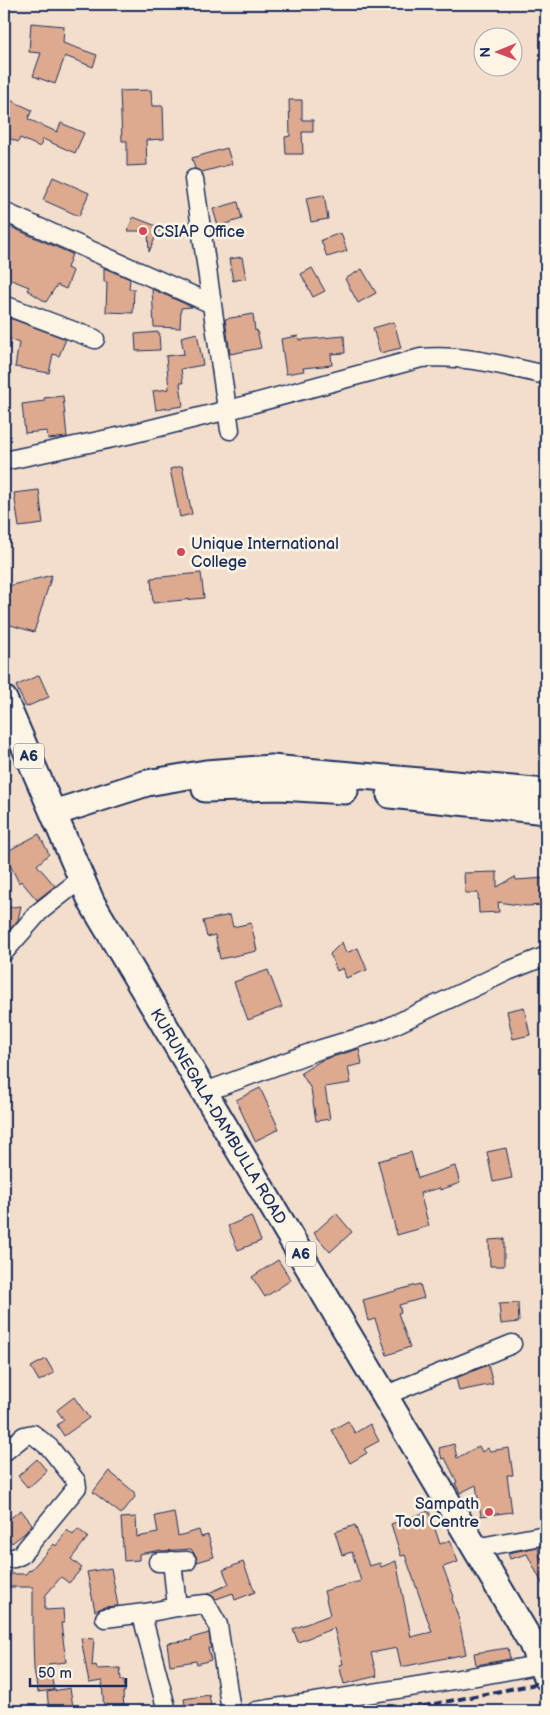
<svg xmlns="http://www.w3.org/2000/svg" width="550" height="1715" viewBox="0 0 550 1715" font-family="'Balsamiq Sans',sans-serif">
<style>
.building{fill:#ddaa90;stroke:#1b2f5e}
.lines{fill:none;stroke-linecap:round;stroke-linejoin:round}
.minor-casing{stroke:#1b2f5e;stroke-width:21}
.highway-casing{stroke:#1b2f5e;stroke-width:29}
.minor{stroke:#fcf5e5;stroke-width:18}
.highway{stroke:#fcf5e5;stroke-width:25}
.rail{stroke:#1b2f5e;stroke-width:4;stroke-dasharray:8 4;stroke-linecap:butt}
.poi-dot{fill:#d1495b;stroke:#fcf5e5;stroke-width:2}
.labels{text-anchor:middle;stroke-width:5;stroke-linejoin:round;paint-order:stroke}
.shield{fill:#fcf5e5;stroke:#5e6a86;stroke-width:1}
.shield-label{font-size:15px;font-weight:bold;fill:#1b2f5e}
.poi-label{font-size:16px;fill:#1b2f5e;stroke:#fcf5e5;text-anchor:start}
.street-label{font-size:16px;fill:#1b2f5e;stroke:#fcf5e5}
</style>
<rect width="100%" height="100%" fill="#f3decc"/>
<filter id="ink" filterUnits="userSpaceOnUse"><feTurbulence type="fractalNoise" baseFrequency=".02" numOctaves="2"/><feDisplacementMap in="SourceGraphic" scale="10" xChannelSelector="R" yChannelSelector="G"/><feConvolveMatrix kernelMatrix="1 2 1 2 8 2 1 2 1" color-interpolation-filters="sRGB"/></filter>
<g filter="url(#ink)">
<path class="building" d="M31 23 64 26 63 43 97 55 93 67 65 56 55 84 33 76 41 53 29 52Z
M151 90 152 106H163L164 139 146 140 147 165 127 166V141H122L120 91Z
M4 97 32 110 28 119 57 132 61 123 84 133 75 153 43 139 40 147 20 138 18 142 4 136Z
M289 100H302V120H313V132H302L303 154H286L285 137 290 136Z
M227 148 232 164 202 172 195 169 192 158Z
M53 177 89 193 79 216 43 200Z
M324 195 328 219 311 222 306 198Z
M238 202 242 219 218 226 213 209Z
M133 217 167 230 158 231 149 252 148 231H128Z
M4 224 72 254 67 268 73 271 66 289 57 285 46 302 27 290 29 287 4 277Z
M341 233 347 251 327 257 321 240Z
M242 257 246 278 233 281 229 259Z
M104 268 130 279 129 289H134L133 313 106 312 107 282H104Z
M312 268 325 291 313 297 301 274Z
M362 269 376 293 358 303 345 279Z
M152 289 192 307 181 308 180 328 154 327Z
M253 314 255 331 257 330 261 348 230 354 225 319Z
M4 316 66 339 59 356 53 354 49 373 15 367 19 343 4 337Z
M394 322 401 348 380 353 373 328Z
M159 332 160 350 136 351 135 334Z
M197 333 203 365 181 369 183 383H180L183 406 156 410 153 391 169 389 166 356 184 354 181 337Z
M298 336 299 340 344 336 345 353 331 354 332 365 303 368 304 371 286 374 281 339Z
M63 396 67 437 48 439 47 431 25 433 22 404 44 401V398Z
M182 466 192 514 180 517 170 469Z
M39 490 43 524 19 527 14 493Z
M201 573 204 598 153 603 151 578Z
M52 575 34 632 4 623V587Z
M39 675 49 697 26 707 16 686Z
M39 834 49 854 37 865 55 886 37 900 21 881 19 883 4 853Z
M497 872V887L515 877 516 880 546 878V905L525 906 498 902 499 912 479 913 478 893H465L464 873Z
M21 906 18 920 4 936V908Z
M230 915 233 927 251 923 257 951 220 959 215 935 207 937 203 921Z
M342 942 346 953 358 948 367 970 346 978 343 968 337 971 330 954Z
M268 970 282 1007 248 1020 234 982Z
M524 1007 530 1035 513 1039 507 1011Z
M359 1049 362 1064 348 1067 351 1083 325 1087 330 1119 316 1121 311 1089 301 1073 322 1060Z
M260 1088 279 1129 255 1141 236 1100Z
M506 1148 512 1178 493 1182 487 1152Z
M411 1152 418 1178 455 1166 460 1183 440 1190V1188L420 1193 429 1226 397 1235 378 1161Z
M336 1213 352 1232 330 1252 314 1233Z
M251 1216 261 1241 238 1250 228 1226Z
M504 1239V1266H490L489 1240Z
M278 1260 291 1280 265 1297 252 1277Z
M420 1284 424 1298 399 1305 401 1312 398 1313 410 1347 387 1355 375 1319 368 1321 363 1300Z
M518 1303 519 1322 501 1324 499 1304Z
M46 1359 54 1373 39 1381 31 1367Z
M488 1365 493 1384 459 1391 456 1378Z
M74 1397 89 1418 64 1436 57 1425 64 1420 57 1410Z
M348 1421 355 1433 370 1424 379 1441 364 1449 367 1453 350 1463 332 1430Z
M454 1444 457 1458 479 1446 482 1452 488 1448 490 1451 509 1448 513 1475H507L512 1512 481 1516 476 1485 460 1493 455 1483 457 1482 445 1458 442 1459 439 1448Z
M37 1459 47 1471 28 1488 18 1476Z
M109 1471 134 1492 135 1497 121 1514 93 1492Z
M21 1510 32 1524 25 1533 12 1543 4 1533V1523Z
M429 1511 440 1544 450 1540 458 1562 443 1567 454 1597 452 1598 459 1620 466 1654 401 1667 397 1648 371 1653 377 1676 344 1684 339 1665 343 1664 334 1628 298 1642 293 1629 330 1615 324 1591 361 1581 352 1552 342 1555 335 1532 355 1525 369 1566 380 1563 381 1567 396 1561 411 1637 432 1632 405 1555 401 1556 391 1524Z
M174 1512 178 1536 199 1530 201 1537 208 1535 214 1557 197 1562 196 1556 191 1549 161 1551V1550L139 1554V1560L124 1561 121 1518 136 1517 137 1537 158 1533 155 1516Z
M78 1529 88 1537 71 1559 82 1568 69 1583 61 1577 45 1596V1610L63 1609 64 1623H61L66 1662 49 1664 54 1690 38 1692 34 1670 33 1638V1587H4V1577H10V1574H26L29 1570 30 1571 54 1544 56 1546 67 1530 73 1535Z
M538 1547 540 1559 546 1556V1591L527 1554 510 1559 508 1553Z
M243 1562 255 1592 235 1600 233 1593 216 1599 211 1595 207 1594 229 1584 223 1570Z
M111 1568 118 1606 104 1607 95 1611 87 1572Z
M209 1633 211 1648H208L211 1660 197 1664 196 1661 170 1665 167 1643 192 1640 191 1638Z
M81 1638 94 1639 92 1666 96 1665 97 1669 120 1668 121 1680H124L125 1692H123L124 1710 104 1711 102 1681 89 1683Z
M508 1648 510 1659 476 1665 474 1653Z
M70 1688 73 1706 59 1708V1711H49L47 1692Z
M209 1695 212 1711H186L184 1699Z"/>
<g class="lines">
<defs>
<path id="minor" d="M194 179 230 430
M4 212 212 304
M4 305 95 339
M4 461 127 435 236 408 421 358C462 354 506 366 546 375
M4 952 39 912 72 886
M205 1092 321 1049 381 1031 508 971 546 956
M386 1395 512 1344
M4 1452 24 1436 33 1434 50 1448 76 1481 77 1487 21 1555 14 1558 4 1559
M475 1548 546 1535
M172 1561 177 1607
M158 1562 187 1561
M105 1618 145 1613
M167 1711 144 1623 145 1613 177 1607 206 1604 218 1625 231 1711
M256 1711C351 1696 447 1683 541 1664"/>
<path id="highway" d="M4 699 92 903 531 1642 546 1677
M205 789 280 787 345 791
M390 795 546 811
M54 813 147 783 206 773 271 768 546 792"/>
</defs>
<use href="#minor" class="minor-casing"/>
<use href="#highway" class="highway-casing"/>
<use href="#minor" class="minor"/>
<use href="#highway" class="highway"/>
<path class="rail" d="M399 1711 546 1682"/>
</g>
</g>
<g class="poi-dot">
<circle cx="143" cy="231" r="5"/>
<circle cx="181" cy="552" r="5"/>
<circle cx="489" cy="1512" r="5"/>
</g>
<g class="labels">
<g class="shield">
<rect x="14" y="743.5" width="30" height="25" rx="4"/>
<rect x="286" y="1241.5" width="30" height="25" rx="4"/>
</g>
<g class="shield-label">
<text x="29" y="761">A6</text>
<text x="301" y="1259">A6</text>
</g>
<g class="poi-label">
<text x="153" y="237">CSIAP Office</text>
<text x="191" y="549">Unique International<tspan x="191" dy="18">College</tspan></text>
<text x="479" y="1509" text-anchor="end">Sampath<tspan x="479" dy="18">Tool Centre</tspan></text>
</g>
<g class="street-label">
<text transform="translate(219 1116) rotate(59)" y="6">KURUNEGALA-DAMBULLA ROAD</text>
</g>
</g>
<rect width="550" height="1715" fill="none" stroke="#fcf5e5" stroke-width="20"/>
<rect x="10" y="10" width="530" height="1695" fill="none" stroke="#1b2f5e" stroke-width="2" filter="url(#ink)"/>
<g transform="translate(498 52) rotate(269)"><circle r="24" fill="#fcf5e5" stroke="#a2a6af"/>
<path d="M0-4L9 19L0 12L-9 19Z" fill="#d1495b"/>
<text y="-8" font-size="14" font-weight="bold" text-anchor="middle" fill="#1b2f5e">N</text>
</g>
<path d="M30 1678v8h96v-8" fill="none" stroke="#1b2f5e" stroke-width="2.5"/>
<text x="38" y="1678" font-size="15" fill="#1b2f5e" stroke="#fcf5e5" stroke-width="4" paint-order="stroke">50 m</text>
</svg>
